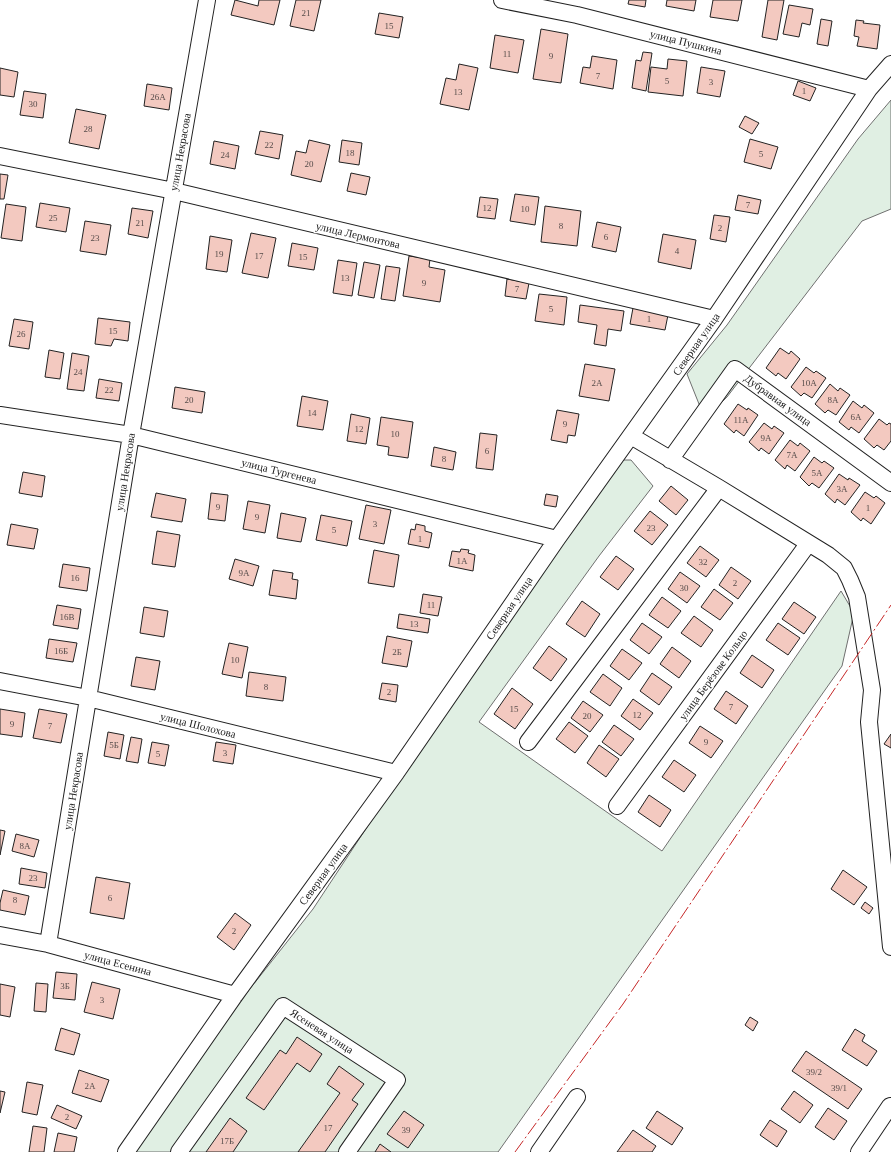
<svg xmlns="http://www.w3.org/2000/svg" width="891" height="1152" viewBox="0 0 891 1152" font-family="Georgia,serif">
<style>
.green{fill:#e0efe3;stroke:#6f6f6f}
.building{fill:#f3c9c0;stroke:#222}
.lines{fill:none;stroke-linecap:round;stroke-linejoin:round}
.minor-casing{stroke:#222;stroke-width:18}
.minor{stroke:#fff;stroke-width:16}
.power{stroke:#c62828;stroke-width:1;stroke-dasharray:14 3 2 3;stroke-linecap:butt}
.labels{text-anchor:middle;stroke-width:3;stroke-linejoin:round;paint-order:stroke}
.number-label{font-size:9px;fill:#564c4a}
.street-label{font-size:11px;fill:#222;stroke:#fff}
</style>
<rect width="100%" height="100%" fill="#fff"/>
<path class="green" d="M891 100V209L862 221 727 397 705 419 687 374 727 325 858 139Z
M618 460H631L653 486 599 556 479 722 662 851 841 591 854 613 842 666 498 1152H124L166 1095 313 909 557 539Z"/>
<path class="building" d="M235 0 258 6 259 0H280L274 25 231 15Z
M296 0H321L314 31 290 26Z
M629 0H646L645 7 628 4Z
M667 0H696L694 11 666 6Z
M713 0H742L738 21 710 17Z
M768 0H784L777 40 762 37Z
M789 5 813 9 810 25 802 23 799 37 783 34Z
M379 13 403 17 399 38 375 34Z
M821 19 832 21 828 46 817 44Z
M856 20 864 21 863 23 880 25 877 49 857 46 859 37 854 36Z
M541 29 568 34 561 83 533 79Z
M495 35 524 40 518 73 490 68Z
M643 52 652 53 646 91 632 88 636 60 641 61Z
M592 56 617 60 613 89 580 83 583 67 590 68Z
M668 59 687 61 683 96 648 92 651 67 667 69Z
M459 64 478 68 469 110 440 104 446 78 456 80Z
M701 67 725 71 720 97 697 93Z
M0 68 18 72 14 97 0 95Z
M798 81 816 88 810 101 793 95Z
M147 84 172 88 169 110 144 106Z
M24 91 46 94 43 118 20 115Z
M76 109 106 115 99 149 69 143Z
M745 116 759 123 752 134 739 127Z
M260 131 283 135 279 159 255 154Z
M750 139 778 147 771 169 744 162Z
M309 140 330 145 321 182 291 175 296 151 306 153Z
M342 140 362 143 359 165 339 162Z
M214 141 239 146 235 169 210 164Z
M351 173 370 177 366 195 347 191Z
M0 174 8 175 4 199H0Z
M515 194 539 197 535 225 510 221Z
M738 195 761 200 758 214 735 210Z
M480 197 498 199 495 219 477 217Z
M40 203 70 208 66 232 36 227Z
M6 204 26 207 22 241 1 238Z
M545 206 581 211 577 246 541 242Z
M132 208 153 211 148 238 128 234Z
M714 215 730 217 726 242 710 239Z
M85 221 111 225 106 255 80 251Z
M597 222 621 227 616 252 592 247Z
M251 233 276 238 268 278 242 273Z
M663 234 696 240 691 269 658 262Z
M210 236 232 240 227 272 206 269Z
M292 243 318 248 314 270 288 266Z
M409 256 430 259 429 267 445 270 440 302 403 296Z
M338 260 357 263 352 296 333 293Z
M364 262 380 265 374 298 358 295Z
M386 266 400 268 395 301 381 299Z
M507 279 529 283 526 299 505 296Z
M539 294 567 297 564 325 535 321Z
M580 305 624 311 621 331 608 329 606 346 594 344 597 325 578 322Z
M633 308 668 315 665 330 630 324Z
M98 318 130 322 128 341 114 339 111 346 95 344Z
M14 319 33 322 29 349 9 346Z
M780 348 789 354 791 351 800 359 786 379 778 373 776 376 766 368Z
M49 350 64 353 60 379 45 377Z
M72 353 89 356 84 391 67 389Z
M585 364 615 369 609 401 579 396Z
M806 367 814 373 816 371 826 378 812 398 804 393 801 396 791 387Z
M99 379 122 383 119 401 96 398Z
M830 384 838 391 840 388 850 395 836 415 828 410 825 413 815 404Z
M175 387 205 392 202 413 172 408Z
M302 396 328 401 323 430 297 426Z
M853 401 862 408 864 405 874 413 859 433 851 427 849 430 839 422Z
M738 404 747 410 748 408 758 415 744 436 736 430 734 433 724 424Z
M557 410 579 414 575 436 568 435 567 443 551 440Z
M351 414 370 418 366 444 347 441Z
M381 417 413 422 408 458 388 455 389 447 377 445Z
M879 419 887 425 889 423 891 424V441L884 450 877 445 874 448 864 439Z
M764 423 772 429 774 426 784 433 769 454 761 448 759 451 749 442Z
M480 433 497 435 493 470 476 468Z
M790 440 798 446 800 443 810 451 795 471 787 465 785 469 775 460Z
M434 447 456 452 453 470 431 466Z
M814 457 822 463 824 461 834 468 819 488 812 483 809 486 800 477Z
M23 472 45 476 42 497 19 493Z
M839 474 848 480 849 478 860 485 845 505 837 499 835 503 825 494Z
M671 486 688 500 676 515 659 501Z
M865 492 874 498 876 496 885 503 871 524 863 518 861 521 851 512Z
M156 493 186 499 182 522 151 517Z
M211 493 228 495 225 521 208 519Z
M546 494 558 496 556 507 544 505Z
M248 501 270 505 265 533 243 529Z
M366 505 391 510 384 544 359 539Z
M650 511 668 525 652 545 634 531Z
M281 513 306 518 301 542 277 538Z
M321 515 352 521 347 546 316 540Z
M11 524 38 529 34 549 7 545Z
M416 524 425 526V531L432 533 429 548 408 544 411 529 415 530Z
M157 531 180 535 175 567 152 564Z
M700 546 719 560 706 577 687 563Z
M461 549 469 550 468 553 475 555 473 571 449 566 452 551 460 552Z
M374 550 399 555 394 587 368 583Z
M616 556 634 569 618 590 600 577Z
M235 559 259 566 253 586 229 579Z
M63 564 90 568 87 591 59 587Z
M731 567 751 581 738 599 719 585Z
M273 570 293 573 292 579 298 580 296 599 269 595Z
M680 572 700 586 687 603 668 589Z
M714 589 733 603 720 620 701 607Z
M423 594 442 597 438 616 420 613Z
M662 597 681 611 668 628 649 615Z
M582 601 600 614 585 637 566 624Z
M794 602 816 617 804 634 782 619Z
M57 605 81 609 78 629 53 625Z
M144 607 168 611 164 637 140 633Z
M399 614 430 619 428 633 397 628Z
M694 616 713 630 701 647 681 633Z
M642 623 662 637 649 654 630 640Z
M778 623 800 638 788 655 766 640Z
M387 636 412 641 407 667 382 663Z
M49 639 77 643 73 662 46 658Z
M229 643 248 647 242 678 222 674Z
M549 646 567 659 551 681 533 668Z
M672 647 691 661 679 678 660 664Z
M622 649 642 663 629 680 610 666Z
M752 655 774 670 762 688 740 673Z
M136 657 160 661 155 690 131 686Z
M249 672 286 677 283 701 246 696Z
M652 673 672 687 659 705 640 691Z
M603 674 622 688 610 706 590 692Z
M382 683 398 685 396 702 379 699Z
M512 688 533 704 515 729 494 714Z
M726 691 748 706 736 724 714 709Z
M633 699 653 713 640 730 621 716Z
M583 701 603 715 590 732 571 718Z
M0 709 25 713 22 737 0 734Z
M39 709 67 714 61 743 33 738Z
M569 722 588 736 575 753 556 739Z
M614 725 634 739 621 756 602 742Z
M700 726 723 741 711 758 689 743Z
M108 732 124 735 120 759 104 756Z
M891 734V748L884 744Z
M131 737 142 739 138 763 126 761Z
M152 742 169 745 165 766 148 763Z
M216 742 236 745 233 764 213 761Z
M599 745 619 759 606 777 587 763Z
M674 760 696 775 684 792 662 777Z
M649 795 671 810 660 827 638 812Z
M0 830 5 831 0 855Z
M16 834 39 840 34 857 12 851Z
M21 868 47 873 45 888 19 884Z
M843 870 867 887 854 905 831 889Z
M96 877 130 883 124 919 90 913Z
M3 890 29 896 25 915 0 910V903Z
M865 902 873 908 869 914 861 908Z
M235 913 251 925 234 950 217 937Z
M56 972 77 974 75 1000 53 998Z
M92 982 120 989 113 1019 84 1012Z
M36 983 48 984 46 1012 34 1011Z
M0 984 15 987 10 1017 0 1015Z
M750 1017 758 1022 753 1031 745 1025Z
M61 1028 80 1034 74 1055 55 1050Z
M855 1029 865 1035 862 1041 877 1051 867 1066 842 1050Z
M297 1037 322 1054 310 1072 297 1063 264 1110 246 1098 280 1050 286 1054Z
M806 1051 862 1089 848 1109 792 1071Z
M339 1066 364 1084 352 1100 358 1104 325 1152H298L340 1093 327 1084Z
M79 1070 109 1080 101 1102 72 1093Z
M27 1082 43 1085 37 1115 22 1112Z
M0 1091 5 1092 0 1113Z
M794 1091 813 1105 800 1123 781 1109Z
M57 1105 82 1116 76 1129 51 1118Z
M828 1108 847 1121 834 1140 815 1127Z
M404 1111 424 1125 408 1148 387 1134Z
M657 1111 683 1128 672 1145 646 1128Z
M230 1118 247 1131 233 1152H206Z
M770 1120 787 1131 777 1147 760 1135Z
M33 1126 47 1128 44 1152H29Z
M633 1130 656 1146 652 1152H617Z
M58 1133 77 1137 74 1152H54Z
M380 1144 391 1152H375Z"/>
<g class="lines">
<defs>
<path id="minor" d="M502 0 577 15 869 89
M0 156 174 191 714 319
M0 415 131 435 557 539
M631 436 719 488 828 555 844 568 850 580 857 597 872 690 869 722 891 947
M670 460 735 369 891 483
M0 681 88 698 396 773
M528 742 719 488
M617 806 808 544
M0 935 48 944 235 995
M48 944 131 435 207 0
M126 1152 235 995 396 773 557 539 714 319 869 89 891 64
M179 1152 283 1006 397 1080 347 1152
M539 1152 577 1097
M859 1152 890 1106"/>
</defs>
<use href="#minor" class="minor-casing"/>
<use href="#minor" class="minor"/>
<path class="power" d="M515 1152 623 1004 891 605"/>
</g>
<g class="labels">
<g class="number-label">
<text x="306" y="16">21</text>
<text x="389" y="29">15</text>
<text x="507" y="57">11</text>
<text x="551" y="59">9</text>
<text x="598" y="79">7</text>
<text x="667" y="84">5</text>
<text x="711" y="85">3</text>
<text x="804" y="94">1</text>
<text x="458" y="95">13</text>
<text x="158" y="100">26А</text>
<text x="33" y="107">30</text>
<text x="88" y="132">28</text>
<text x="269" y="148">22</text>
<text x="350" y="156">18</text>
<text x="761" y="157">5</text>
<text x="225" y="158">24</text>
<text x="309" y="167">20</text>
<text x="748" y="208">7</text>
<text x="487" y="211">12</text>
<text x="525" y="212">10</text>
<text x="53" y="221">25</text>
<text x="140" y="226">21</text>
<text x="561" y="229">8</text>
<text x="720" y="231">2</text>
<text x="606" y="240">6</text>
<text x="95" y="241">23</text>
<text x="677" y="254">4</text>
<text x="219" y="257">19</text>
<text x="259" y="259">17</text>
<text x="303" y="260">15</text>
<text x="345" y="281">13</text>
<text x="424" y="286">9</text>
<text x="517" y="292">7</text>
<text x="551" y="312">5</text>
<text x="649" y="322">1</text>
<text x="113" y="334">15</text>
<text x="21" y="337">26</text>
<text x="78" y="375">24</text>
<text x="597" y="386">2А</text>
<text x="809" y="386">10А</text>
<text x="109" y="393">22</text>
<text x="189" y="403">20</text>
<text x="833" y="403">8А</text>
<text x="312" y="416">14</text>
<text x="856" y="420">6А</text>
<text x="741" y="423">11А</text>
<text x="565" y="427">9</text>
<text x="359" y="432">12</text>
<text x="395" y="437">10</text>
<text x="766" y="441">9А</text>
<text x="487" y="454">6</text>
<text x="792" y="458">7А</text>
<text x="444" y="462">8</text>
<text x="817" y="476">5А</text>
<text x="842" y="492">3А</text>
<text x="218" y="510">9</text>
<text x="868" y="511">1</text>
<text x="257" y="520">9</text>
<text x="375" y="527">3</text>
<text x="651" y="531">23</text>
<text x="334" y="533">5</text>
<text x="420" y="542">1</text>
<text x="462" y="564">1А</text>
<text x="703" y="565">32</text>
<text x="244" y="576">9А</text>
<text x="75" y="581">16</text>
<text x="735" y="586">2</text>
<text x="684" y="591">30</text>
<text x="431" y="608">11</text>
<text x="67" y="620">16В</text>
<text x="414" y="627">13</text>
<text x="61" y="654">16Б</text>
<text x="397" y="655">2Б</text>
<text x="235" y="663">10</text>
<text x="266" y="690">8</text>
<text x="389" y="695">2</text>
<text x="731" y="710">7</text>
<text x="514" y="712">15</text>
<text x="637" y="718">12</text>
<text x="587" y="719">20</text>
<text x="12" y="727">9</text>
<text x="50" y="729">7</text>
<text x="706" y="745">9</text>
<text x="114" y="748">5Б</text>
<text x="225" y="756">3</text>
<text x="158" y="757">5</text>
<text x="25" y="849">8А</text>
<text x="33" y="881">23</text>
<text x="110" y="901">6</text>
<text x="15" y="903">8</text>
<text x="234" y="934">2</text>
<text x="65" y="989">3Б</text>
<text x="102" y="1003">3</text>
<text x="814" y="1075">39/2</text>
<text x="90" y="1089">2А</text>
<text x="839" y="1091">39/1</text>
<text x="67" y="1120">2</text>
<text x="328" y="1131">17</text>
<text x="406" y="1133">39</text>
<text x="227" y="1144">17Б</text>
</g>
<g class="street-label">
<text transform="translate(686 42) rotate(14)" y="4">улица Пушкина</text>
<text transform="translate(180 152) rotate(-80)" y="4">улица Некрасова</text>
<text transform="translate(358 235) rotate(13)" y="4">улица Лермонтова</text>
<text transform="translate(696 344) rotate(-55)" y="4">Северная улица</text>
<text transform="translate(778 400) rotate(36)" y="4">Дубравная улица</text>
<text transform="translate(279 471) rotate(14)" y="4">улица Тургенева</text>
<text transform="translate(125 472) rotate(-81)" y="4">улица Некрасова</text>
<text transform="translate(509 608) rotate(-56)" y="4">Северная улица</text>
<text transform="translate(713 675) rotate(-54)" y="4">улица Берёзове Кольцо</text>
<text transform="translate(198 725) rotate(14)" y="4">улица Шолохова</text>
<text transform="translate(73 791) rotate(-81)" y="4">улица Некрасова</text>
<text transform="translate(323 874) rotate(-54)" y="4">Северная улица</text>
<text transform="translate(118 963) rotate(15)" y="4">улица Есенина</text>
<text transform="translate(322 1031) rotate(33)" y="4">Ясеневая улица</text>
</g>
</g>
</svg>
